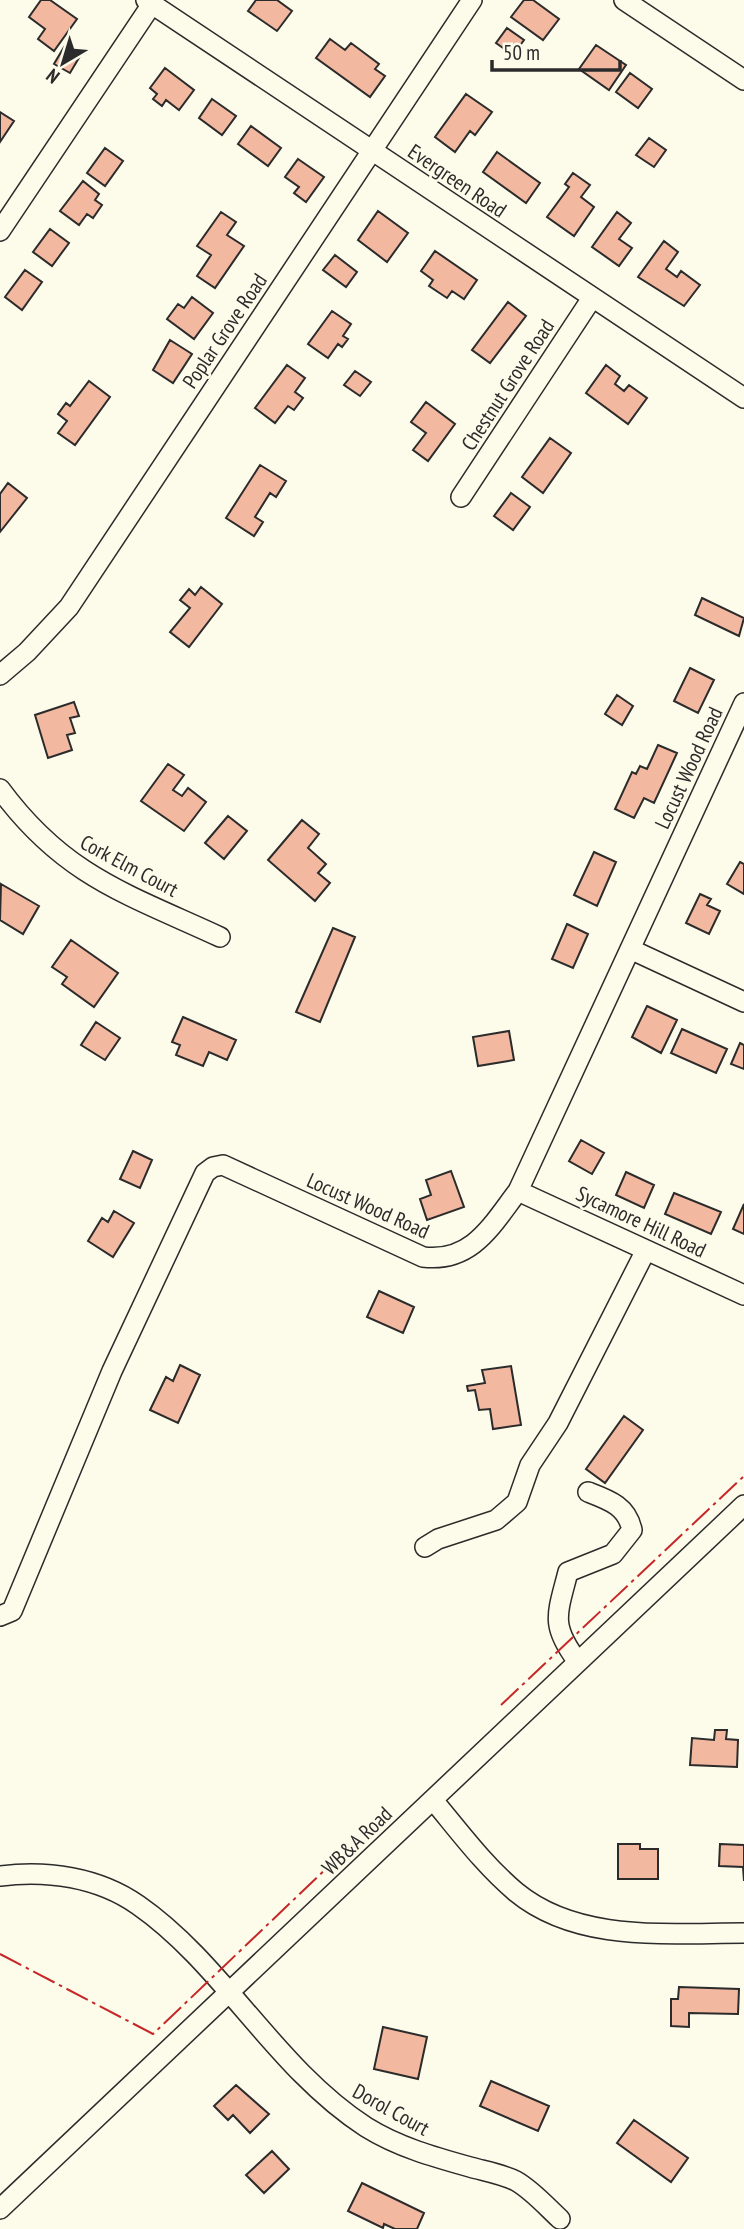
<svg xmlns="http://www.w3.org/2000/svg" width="744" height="2229" viewBox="0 0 744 2229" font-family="'PT Sans Narrow',sans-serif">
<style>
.building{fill:#f2b8a0;stroke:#2b2b2b;stroke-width:2}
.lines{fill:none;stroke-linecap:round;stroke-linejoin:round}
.minor-casing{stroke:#2b2b2b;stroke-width:22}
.minor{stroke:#fdfbea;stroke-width:19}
.power{stroke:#c62828;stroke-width:2;stroke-dasharray:24 5 3.5 5;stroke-linecap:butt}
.labels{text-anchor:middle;stroke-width:5;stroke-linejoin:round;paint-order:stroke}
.street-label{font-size:21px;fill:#2b2b2b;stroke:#fdfbea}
</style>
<rect width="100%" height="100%" fill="#fdfbea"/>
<path class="building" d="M41 0H50L77 19 54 51 38 39 45 29 29 17Z
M256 0H277L292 11 277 31 248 11Z
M524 0H533L559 19 543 40 511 17Z
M507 28 524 40 513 55 496 43Z
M330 39 345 50 351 43 379 64 375 69 385 76 370 97 316 58Z
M596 45 626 65 609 90 579 69Z
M64 47 80 56 70 73 54 64Z
M165 68 194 90 179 110 166 100 162 106 153 99 157 94 150 88Z
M630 73 652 89 638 108 616 92Z
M466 94 492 112 475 135 470 131 455 152 435 137Z
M212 99 236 116 222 135 199 118Z
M0 112 14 121 0 142Z
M251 126 281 148 268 166 238 144Z
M649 138 666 150 654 167 636 155Z
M105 148 123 161 105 186 87 173Z
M497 152 540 183 526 203 483 172Z
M298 159 324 177 306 202 294 193 299 187 285 177Z
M573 173 590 185 581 197 594 207 574 236 547 217 569 187 565 184Z
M83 181 99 194 95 200 102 205 93 218 87 214 79 225 60 211Z
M378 211 408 233 387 262 358 240Z
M221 212 236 222 227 235 244 246 215 288 197 276 211 255 197 246Z
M617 212 631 223 619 239 632 248 619 266 592 247Z
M50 229 69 243 52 266 33 252Z
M664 241 678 252 666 269 677 277 681 271 700 285 684 306 638 277Z
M435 251 477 280 464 299 452 291 447 298 429 286 433 280 421 271Z
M335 255 357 272 346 287 323 270Z
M25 270 42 282 22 310 5 297Z
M192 297 213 313 194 339 167 319 178 304 184 308Z
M508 302 526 316 490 363 472 350Z
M332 311 351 324 343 336 348 339 342 347 338 344 328 358 308 344Z
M170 340 192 354 173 383 153 370Z
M287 365 305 378 295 392 303 398 294 410 288 406 275 423 255 408Z
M606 365 620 376 615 384 624 391 629 385 647 398 628 424 586 393Z
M355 371 371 382 360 396 344 385Z
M89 381 110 397 75 445 58 433 67 421 58 414 66 403 70 406Z
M426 402 455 424 428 461 413 450 426 433 411 422Z
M550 438 571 453 543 493 522 477Z
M260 465 286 481 276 497 270 493 255 517 263 522 254 536 226 518Z
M8 483 27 498 0 532V494Z
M511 493 530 507 513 530 494 516Z
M201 587 222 604 189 647 170 632 190 608 180 600 189 589 195 595Z
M702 598 744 618 739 636 695 615Z
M690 668 714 680 698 713 674 701Z
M617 695 633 706 622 725 605 714Z
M74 702 79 716 70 718 75 733 67 735 72 750 48 758 35 715Z
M658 745 677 753 654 803 644 798 634 818 615 809 632 772 636 774 640 766 647 769Z
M168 764 184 775 173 790 182 796 188 788 206 802 184 831 141 801Z
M228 816 247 831 224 859 205 843Z
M302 820 319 834 308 848 326 864 318 873 330 883 315 901 268 860Z
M594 852 616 862 597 906 574 895Z
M740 862 744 864V894L727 884Z
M1 884 39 906 23 934 0 920Z
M700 894 711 899 707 905 720 911 709 934 686 923Z
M567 924 588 934 573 968 552 959Z
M333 928 355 937 320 1022 296 1012Z
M71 940 118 973 94 1007 62 984 67 977 52 967Z
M647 1006 677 1020 661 1053 632 1037Z
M183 1017 236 1040 227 1060 209 1052 203 1066 176 1055 180 1045 172 1042Z
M96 1022 120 1038 105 1060 81 1045Z
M682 1029 727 1049 716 1073 671 1053Z
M509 1031 514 1060 478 1066 473 1037Z
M740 1043 744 1045V1069L731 1064Z
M581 1140 604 1153 592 1174 569 1161Z
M133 1151 152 1160 140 1188 120 1179Z
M451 1171 464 1207 427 1220 420 1199 431 1195 426 1180Z
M626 1172 654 1185 644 1208 616 1195Z
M674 1193 721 1212 711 1234 665 1214Z
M744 1204V1234L733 1229Z
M114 1211 134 1223 113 1257 88 1241 102 1218 108 1222Z
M379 1291 414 1307 403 1333 367 1317Z
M180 1365 200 1375 178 1423 150 1410 166 1377 173 1381Z
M511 1366 521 1425 493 1429 490 1409 479 1410 475 1390 468 1391 467 1386 485 1383 482 1370Z
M624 1416 643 1430 605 1483 586 1469Z
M715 1730H727L726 1739 738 1740 737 1767 690 1765 692 1738 714 1740Z
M618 1844H640V1849H658V1879H618Z
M720 1844 744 1845V1881L743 1867 719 1866Z
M679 1987 739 1989 738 2014 689 2013V2027L671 2026V1999H678Z
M383 2027 427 2037 418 2079 374 2069Z
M491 2081 549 2106 538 2131 480 2106Z
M236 2085 269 2114 250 2133 233 2115 228 2120 214 2106Z
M634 2120 688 2158 671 2182 617 2143Z
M272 2151 289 2169 264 2193 246 2175Z
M362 2183 424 2213 417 2229H395L384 2224 383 2228 348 2211Z"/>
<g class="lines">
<defs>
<path id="minor" d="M146 0 744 398
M624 0 744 80
M0 231 152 4
M461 497 592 298
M0 675 27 652 69 607 472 0
M0 789C64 876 127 894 220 937
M630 949 744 1002
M518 1191 744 1295
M425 1547 438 1539 496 1520 517 1502 530 1465 558 1423 646 1250
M0 1616 12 1611 112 1371 205 1173 213 1167 223 1165 423 1257C472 1263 492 1225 518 1191L744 703
M578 1662C550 1625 557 1615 568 1572L613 1554 632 1530C627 1506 609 1500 588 1492
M433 1800C459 1831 484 1865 516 1892 578 1943 668 1933 744 1933
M0 1876C47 1870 98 1877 138 1905 223 1964 275 2068 366 2127 398 2147 434 2157 470 2167 484 2171 502 2174 516 2181 532 2190 546 2206 560 2219
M0 2209 744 1505"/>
</defs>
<use href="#minor" class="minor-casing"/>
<use href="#minor" class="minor"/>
<path class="power" d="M501 1705 744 1476
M0 1954 153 2034 330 1865"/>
</g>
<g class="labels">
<g class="street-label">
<text transform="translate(457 181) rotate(34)" y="7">Evergreen Road</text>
<text transform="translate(225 331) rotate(-56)" y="7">Poplar Grove Road</text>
<text transform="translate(508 385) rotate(-57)" y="7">Chestnut Grove Road</text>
<text transform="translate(689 768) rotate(-65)" y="7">Locust Wood Road</text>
<text transform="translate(129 866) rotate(28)" y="7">Cork Elm Court</text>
<text transform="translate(368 1206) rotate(24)" y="7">Locust Wood Road</text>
<text transform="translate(641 1222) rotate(25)" y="7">Sycamore Hill Road</text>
<text transform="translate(357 1841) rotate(-44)" y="7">WB&amp;A Road</text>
<text transform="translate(391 2110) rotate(29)" y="7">Dorol Court</text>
</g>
</g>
<g transform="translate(63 63) rotate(218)" stroke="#fdfbea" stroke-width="5" paint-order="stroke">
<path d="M0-5L12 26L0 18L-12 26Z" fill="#2b2b2b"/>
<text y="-10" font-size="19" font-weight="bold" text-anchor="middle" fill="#2b2b2b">N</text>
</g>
<path d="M492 60v10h128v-10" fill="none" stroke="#2b2b2b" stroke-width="3.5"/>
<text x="503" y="60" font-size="21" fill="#2b2b2b" stroke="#fdfbea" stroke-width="5" paint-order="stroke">50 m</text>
</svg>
